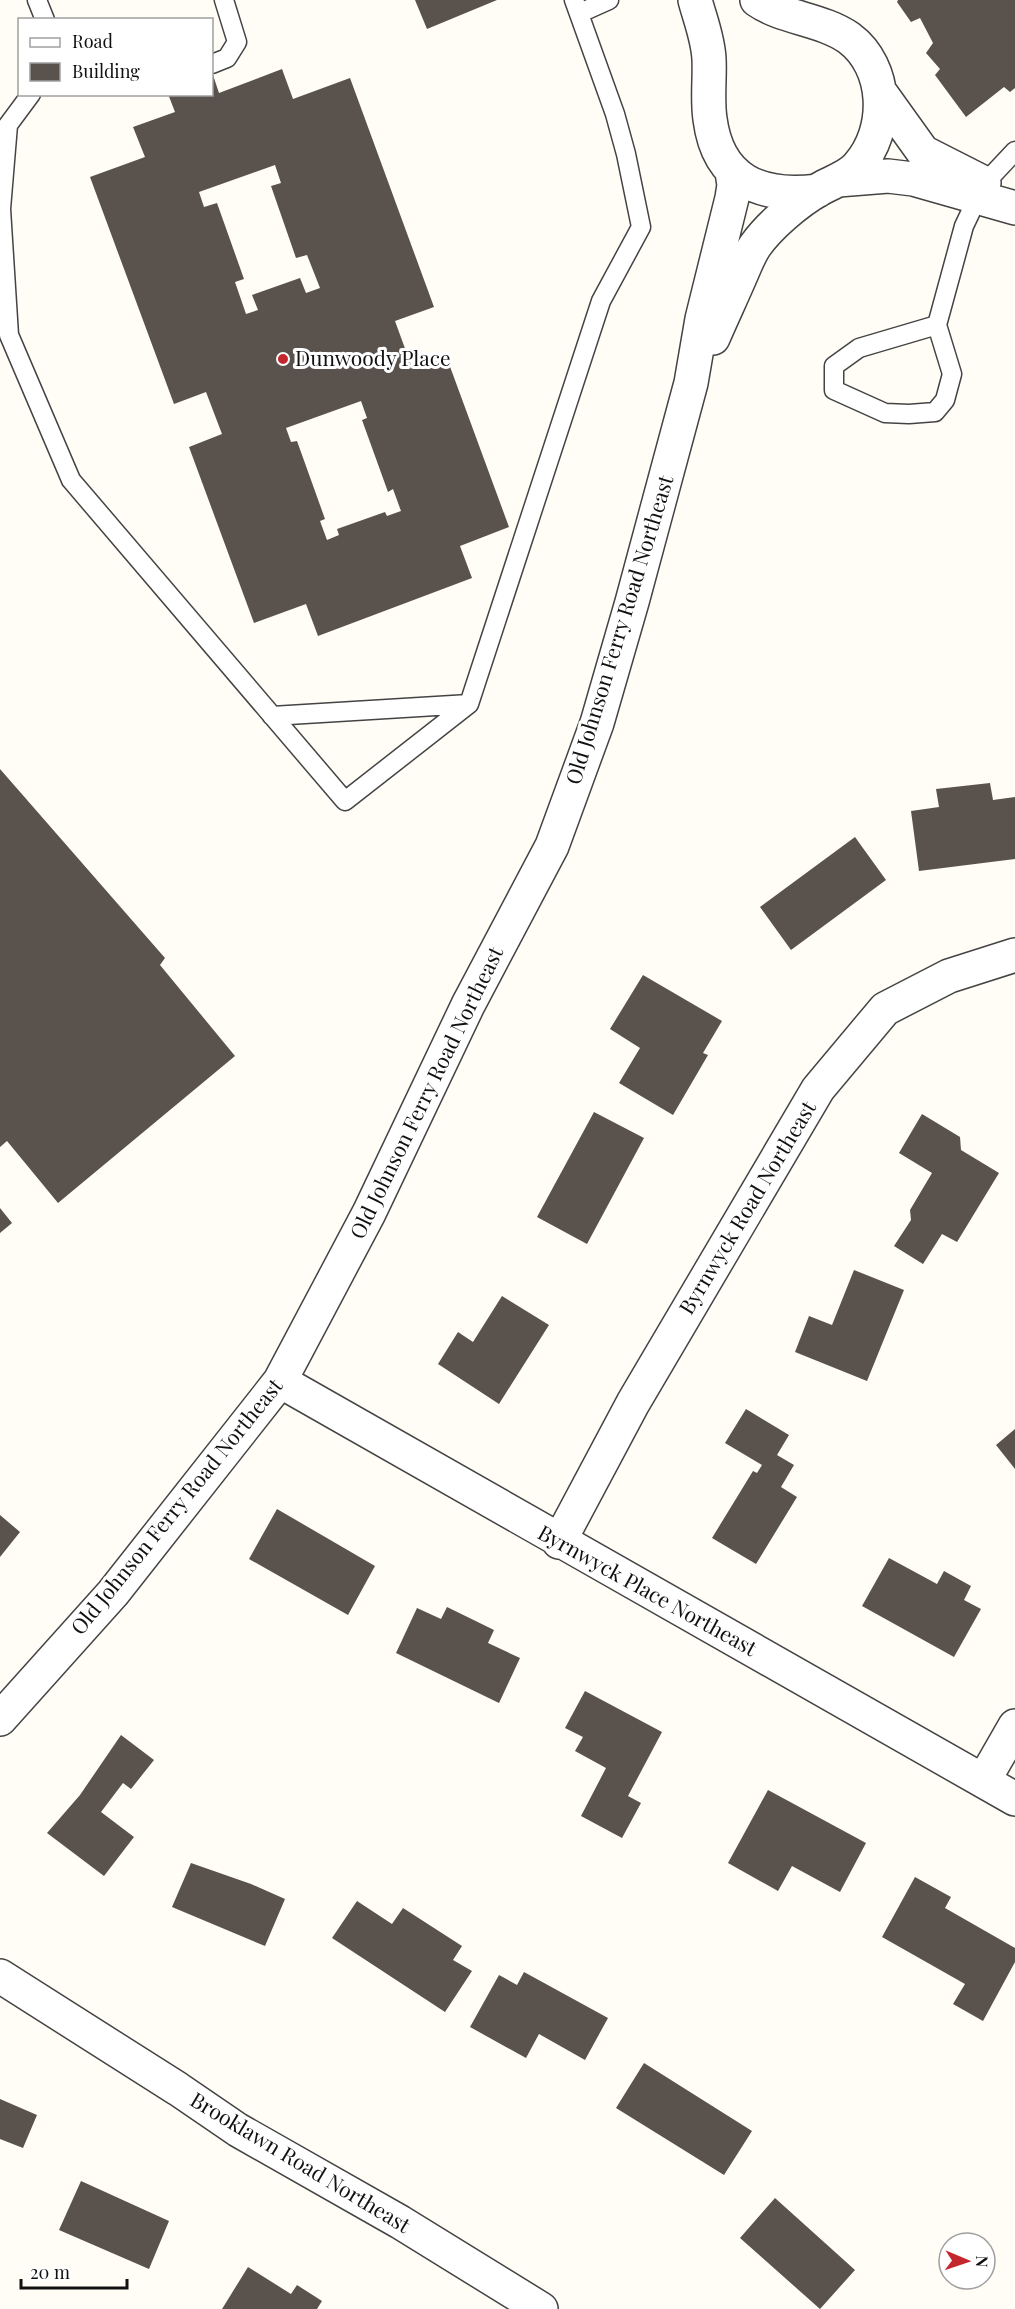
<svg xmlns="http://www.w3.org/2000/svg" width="1015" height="2309" viewBox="0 0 1015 2309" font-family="'Playfair Display',serif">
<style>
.building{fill:#5a524d;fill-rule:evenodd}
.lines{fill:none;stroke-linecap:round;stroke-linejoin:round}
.lane-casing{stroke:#444;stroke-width:21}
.street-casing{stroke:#444;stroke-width:36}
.lane{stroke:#fff;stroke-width:18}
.street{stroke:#fff;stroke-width:33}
.poi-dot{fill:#c4262e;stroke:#fff;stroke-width:2}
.labels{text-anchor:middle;stroke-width:6;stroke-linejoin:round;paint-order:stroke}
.poi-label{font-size:21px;fill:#111;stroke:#fff;text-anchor:start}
.street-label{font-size:21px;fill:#111;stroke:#fff}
</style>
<rect width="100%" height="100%" fill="#fffdf5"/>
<path class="building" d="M415 0H497L427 29Z
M898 0H1015V88L1010 92 1004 87 966 117 935 75 940 69 926 53 933 43 920 18 911 22 897 2Z
M282 69 293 99 350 78 434 307 395 321 411 365 445 353 509 527 460 546 472 578 318 636 306 604 254 623 189 447 222 434 206 392 174 404 90 177 145 157 133 127 175 112 168 94H212V72L219 93ZM275 165 281 183 271 186 296 258 307 255 320 288 306 293 300 278 252 295 258 310 246 314 235 282 244 279 217 203 204 207 199 192ZM361 401 367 418 362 420 388 492 393 489 401 511 387 516 385 512 337 529 339 535 327 540 320 521 325 519 297 441 291 442 286 428Z
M0 769 165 958 160 965 235 1056 58 1203 7 1141 0 1147Z
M990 783 993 800 1015 797V859L919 871 911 811 939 807 936 789Z
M855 837 886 880 791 950 760 907Z
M643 975 722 1021 703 1053 708 1055 673 1115 619 1083 640 1048 610 1029Z
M594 1112 644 1138 587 1244 537 1217Z
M922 1114 960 1137 961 1150 999 1173 957 1242 942 1234 923 1264 894 1246 911 1220 910 1210 932 1173 899 1153Z
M0 1208 12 1223 0 1233Z
M854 1270 904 1290 867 1381 795 1352 809 1316 832 1325Z
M502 1296 549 1325 499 1404 438 1364 458 1332 473 1342Z
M746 1409 789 1435 777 1455 794 1465 781 1487 797 1497 756 1564 712 1538 753 1471 757 1473 762 1465 725 1443Z
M1015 1429V1469L996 1445Z
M277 1509 375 1566 348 1615 249 1559Z
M0 1515 20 1532 0 1557Z
M889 1558 937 1584 944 1571 971 1586 964 1600 981 1609 954 1657 862 1606Z
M447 1607 494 1630 488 1643 520 1658 499 1703 396 1653 417 1608 441 1619Z
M585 1691 662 1732 628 1796 641 1803 622 1838 581 1816 606 1768 575 1751 583 1737 565 1728Z
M121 1735 154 1760 131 1789 123 1783 101 1812 134 1837 104 1876 47 1833 80 1795Z
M768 1790 866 1843 840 1892 792 1866 778 1891 728 1863Z
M191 1863 251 1884 285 1899 265 1946 172 1907Z
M915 1877 951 1897 945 1908 1015 1948V1962L983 2021 953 2004 965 1984 882 1937Z
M357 1901 392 1924 403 1908 462 1946 453 1960 472 1971 445 2012 332 1938Z
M524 1972 608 2018 585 2060 539 2034 526 2058 470 2027 499 1975 517 1985Z
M644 2063 752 2131 724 2175 616 2108Z
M0 2099 37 2115 23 2148 0 2139Z
M81 2181 169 2221 149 2269 59 2230Z
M775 2198 855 2270 820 2309 740 2238Z
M248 2267 291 2294 297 2285 322 2301 317 2309H222Z"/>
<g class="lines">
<defs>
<path id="lane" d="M37 0 45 20
M580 13 609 0
M212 64 227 58 237 42 224 0
M31 94 8 125 1 209 9 335 71 480 345 801 469 704 601 301 641 227 626 154 615 114 574 0
M937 325 859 348 834 366V390L885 413 909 414 935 412 945 400 952 374 937 325 964 226 984 184 1015 151
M272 716 469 704"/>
<path id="street" d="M695 0C700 19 708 38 709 59 710 79 707 99 710 119 718 181 761 198 817 191
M880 92 923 152 984 183
M838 180 888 176 913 179 1015 208
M713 338C722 317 732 296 741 275 745 266 749 255 755 246 769 226 797 202 820 189 832 182 849 177 858 166 890 130 888 67 849 38 822 19 782 18 757 0
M280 1381 1015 1799
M559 1542 633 1403 818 1089 885 1009 949 976 1015 955
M0 1719 113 1593 280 1381 369 1213 468 1005 552 846 597 723 632 602 691 383 702 319 732 198 734 185 732 172
M984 1780 1015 1726
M0 1976 178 2089 238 2130 400 2222 541 2309"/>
</defs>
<use href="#lane" class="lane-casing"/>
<use href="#street" class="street-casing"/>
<use href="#lane" class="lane"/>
<use href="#street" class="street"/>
</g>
<circle class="poi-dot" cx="283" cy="359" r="6"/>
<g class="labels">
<g class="poi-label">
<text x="295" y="366">Dunwoody Place</text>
</g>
<g class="street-label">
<text transform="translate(620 630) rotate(-73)" y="7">Old Johnson Ferry Road Northeast</text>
<text transform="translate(427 1093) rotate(-64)" y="7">Old Johnson Ferry Road Northeast</text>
<text transform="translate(748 1208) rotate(-59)" y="7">Byrnwyck Road Northeast</text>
<text transform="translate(177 1507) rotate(-51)" y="7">Old Johnson Ferry Road Northeast</text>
<text transform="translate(647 1591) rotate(29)" y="7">Byrnwyck Place Northeast</text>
<text transform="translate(300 2163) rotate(31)" y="7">Brooklawn Road Northeast</text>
</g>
</g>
<rect x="18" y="18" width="195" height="78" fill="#ffffff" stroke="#a0a0a0" stroke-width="1.5"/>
<rect x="30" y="38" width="30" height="9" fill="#ffffff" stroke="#a0a0a0" stroke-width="1.5"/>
<text x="72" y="48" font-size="18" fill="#111111">Road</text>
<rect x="30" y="63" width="30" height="18" fill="#5a524d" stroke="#a0a0a0" stroke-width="1.5"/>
<text x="72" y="78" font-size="18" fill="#111111">Building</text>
<g transform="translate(967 2261) rotate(92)"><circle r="28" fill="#ffffff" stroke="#a0a0a0" stroke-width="1.5"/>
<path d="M0-4.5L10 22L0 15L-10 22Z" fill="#c4262e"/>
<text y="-9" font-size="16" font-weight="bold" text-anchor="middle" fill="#111111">N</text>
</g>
<path d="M21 2279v9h106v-9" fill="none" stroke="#111111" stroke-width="3"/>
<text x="30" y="2279" font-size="18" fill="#111111" stroke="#ffffff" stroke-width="4.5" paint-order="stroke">20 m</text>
</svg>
